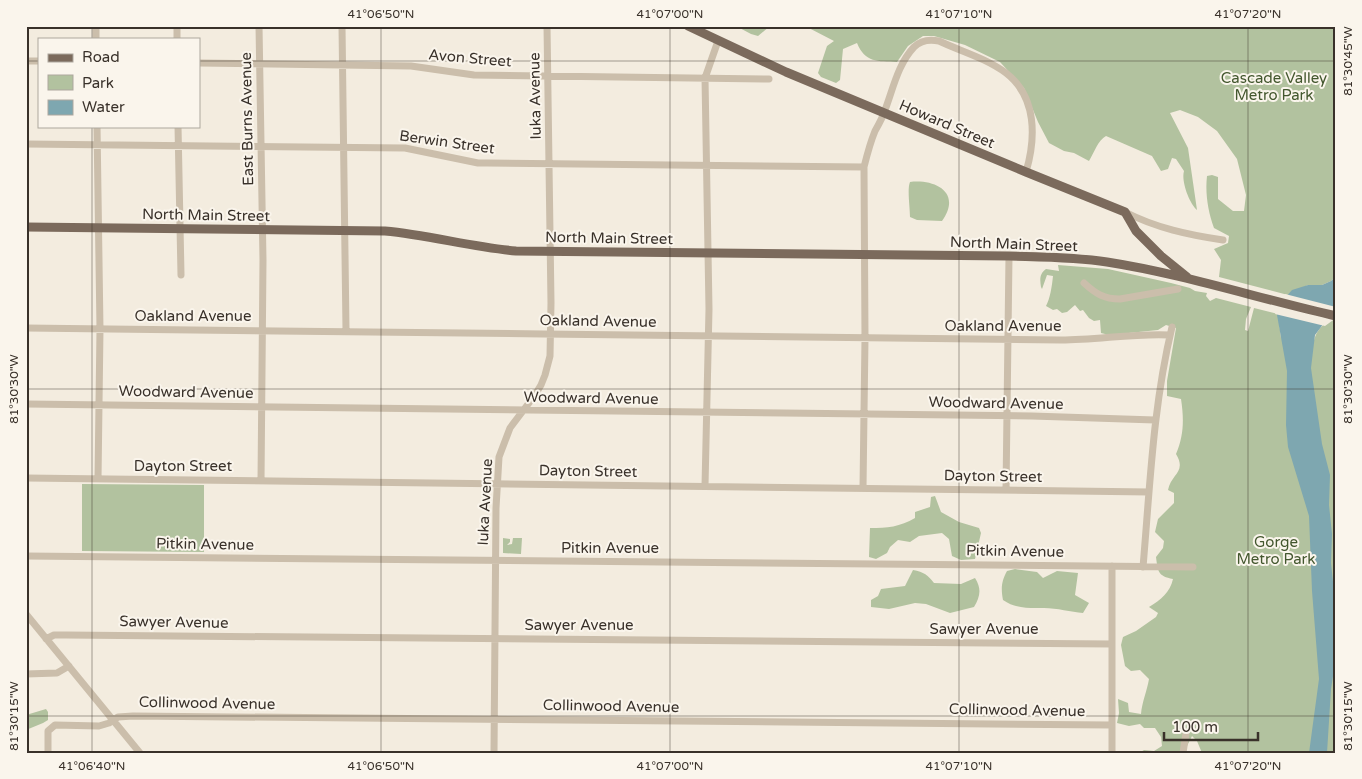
<svg xmlns="http://www.w3.org/2000/svg" width="1362" height="779" viewBox="0 0 1362 779" font-family="'Varela Round',sans-serif">
<style>
.green{fill:#b2c29f}
.water{fill:#7ea7b0}
.pier{fill:#f3ecdf}
.lines{fill:none;stroke-linecap:round;stroke-linejoin:round}
.minor{stroke:#cbbeab;stroke-width:7}
.major{stroke:#7b6a5c;stroke-width:9}
.ticks{fill:none;stroke:#39312a;stroke-width:1;stroke-opacity:0.45}
.labels{text-anchor:middle;stroke-width:4;stroke-linejoin:round;paint-order:stroke}
.street-label{font-size:15px;fill:#39312a;stroke:#faf5ec}
.park-label{font-size:15px;fill:#43572e;stroke:#faf5ec}
.neatline{fill:none;stroke:#39312a;stroke-width:2}
.ticks-label{font-size:12px;text-anchor:middle;fill:#39312a}
</style>
<rect width="100%" height="100%" fill="#f3ecdf"/>
<path class="green" d="M736 26H770L758 36 751 34Z
M805 26H1336V277L1331 281 1322 285H1308L1288 295 1219 277 1221 260 1214 249 1228 243 1229 236 1214 228C1208 212 1205 193 1207 176L1212 175 1218 177V199L1233 211H1244L1246 195 1237 159 1217 131 1198 117 1180 110 1170 113 1188 148 1197 210C1189 203 1181 181 1184 171L1176 159 1172 158 1168 169 1161 171 1152 156 1106 136C1098 140 1094 153 1089 161L1074 153 1064 151 1049 143 1038 122 1024 88 1000 62 965 45 934 36H923L908 46 897 62C878 61 865 63 857 43L843 49 840 80 836 83 821 77 818 73 827 46 834 41Z
M910 182C936 179 962 193 942 221L917 220 910 217C910 207 907 189 910 182Z
M1058 265 1108 269 1171 283 1190 288 1195 291 1207 293 1206 296 1210 301 1216 298 1251 307 1246 319 1245 330 1248 331 1254 308 1278 314 1281 338 1313 345C1316 329 1323 324 1336 316V753H1202L1197 741 1192 736 1186 748 1179 753H1139L1144 750 1154 751 1162 746 1161 737 1155 728H1144L1140 724 1129 726 1117 723 1119 713 1118 699 1128 703 1129 712 1141 714C1142 702 1147 691 1149 679L1140 670 1131 671 1125 666 1121 645 1123 637 1136 631 1156 617 1158 613 1149 607C1161 600 1170 592 1173 579 1158 576 1158 572 1156 557L1163 548 1164 541 1155 532 1158 519 1174 503V493L1168 490C1171 474 1187 472 1176 454 1184 435 1184 419 1181 399L1167 396V381L1176 328 1166 325 1158 330 1109 335 1101 333 1100 320 1094 321 1089 318 1083 310 1080 311 1075 305 1067 312 1062 313 1057 309 1053 310 1046 306C1050 299 1052 286 1053 276L1047 275 1042 289 1041 287C1040 280 1039 274 1046 269L1059 271Z
M82 484 204 485V552L82 551Z
M935 496 941 512 959 522 979 528 981 533 975 559 961 560 952 556 949 539 942 533 919 536 910 542 898 540 890 547 887 553 876 559 869 557 870 528C887 528 900 527 915 518V512L930 507 931 497Z
M503 538 510 539V542L507 545 512 544 513 538H522L521 554 503 553Z
M1015 569 1037 572 1043 578 1057 571 1078 573 1075 595 1089 603 1083 613C1071 612 1057 608 1044 608 1029 608 1016 609 1003 600 1001 589 1001 582 1007 571Z
M913 570C924 572 928 575 934 583L961 584 975 578C982 589 980 597 974 607L950 613 926 604 915 603 889 609 871 607V600L878 596 881 589 905 586Z
M46 709 48 712V720L43 723 26 730V715Z"/>
<path class="water" d="M1336 277V316L1324 323 1315 335 1311 368 1322 444 1330 475 1329 505 1332 534 1331 563 1336 610V657L1331 689 1327 753H1309L1319 679 1312 591 1309 516 1288 447 1286 425 1287 371 1277 315 1284 299 1292 290 1308 285H1322L1331 281Z"/>
<path class="pier" d="M1285 294 1336 307V318L1325 326 1275 314 1282 298Z"/>
<g class="lines">
<path class="minor" d="M96 26V39
M177 26V39
M259 26 263 260 261 481
M342 26 346 330
M26 61H39
M199 63 411 66 474 75 769 79
M97 126 100 329 98 479
M178 126 181 275
M26 144 405 148 478 163H487L864 167
M1125 212C1156 228 1189 235 1223 240
M1084 283C1096 294 1104 299 1120 299L1178 289
M26 328C371 331 716 337 1061 340 1098 340 1134 333 1170 335
M26 404 1032 416 1155 420
M26 478 1149 492
M705 486 709 309 705 78 718 41
M863 488 865 338 864 167C867 155 870 143 875 131 879 124 883 117 885 110 893 89 898 64 914 47 921 40 929 39 939 41 960 51 986 58 1006 73 1037 97 1036 138 1026 172
M1006 490 1009 256
M26 556 1193 567
M1143 567C1150 486 1153 406 1172 327
M26 614 140 753
M46 639 54 635H66L1112 644
M26 674 57 673 69 666
M48 753V731L55 725 99 726 109 723 118 717 133 716 1111 725
M494 753 496 508 499 457 510 428 535 395 541 385 545 375 550 356 551 303 547 26
M1112 753V566
M1183 753 1186 733"/>
<path class="major" d="M688 26 786 72 1026 172 1125 212 1136 231 1161 256 1187 277
M26 227 385 231C429 235 471 247 516 251L1009 256C1041 257 1075 257 1107 262 1184 274 1260 299 1336 316"/>
</g>
<path class="ticks" d="M92 26V39M381 26V753M670 26V753M959 26V753M1248 26V753M26 61H39M199 61H1336M92 126V753M26 389H1336M26 716H1336"/>
<g class="labels">
<g class="street-label">
<text transform="translate(470 58) rotate(5)" y="5">Avon Street</text>
<text transform="translate(535 96) rotate(-91)" y="5">Iuka Avenue</text>
<text transform="translate(247 119) rotate(-91)" y="5">East Burns Avenue</text>
<text transform="translate(947 124) rotate(23)" y="5">Howard Street</text>
<text transform="translate(447 142) rotate(8)" y="5">Berwin Street</text>
<text transform="translate(206 215) rotate(1)" y="5">North Main Street</text>
<text transform="translate(609 238) rotate(1)" y="5">North Main Street</text>
<text transform="translate(1014 244) rotate(2)" y="5">North Main Street</text>
<text x="193" y="321">Oakland Avenue</text>
<text transform="translate(598 321) rotate(1)" y="5">Oakland Avenue</text>
<text x="1003" y="331">Oakland Avenue</text>
<text transform="translate(186 392) rotate(1)" y="5">Woodward Avenue</text>
<text transform="translate(591 398) rotate(1)" y="5">Woodward Avenue</text>
<text transform="translate(996 403) rotate(1)" y="5">Woodward Avenue</text>
<text x="183" y="471">Dayton Street</text>
<text transform="translate(588 471) rotate(1)" y="5">Dayton Street</text>
<text transform="translate(993 476) rotate(1)" y="5">Dayton Street</text>
<text transform="translate(485 502) rotate(-87)" y="5">Iuka Avenue</text>
<text transform="translate(205 544) rotate(1)" y="5">Pitkin Avenue</text>
<text x="610" y="553">Pitkin Avenue</text>
<text transform="translate(1015 551) rotate(1)" y="5">Pitkin Avenue</text>
<text transform="translate(174 622) rotate(1)" y="5">Sawyer Avenue</text>
<text x="579" y="630">Sawyer Avenue</text>
<text x="984" y="634">Sawyer Avenue</text>
<text transform="translate(207 703) rotate(1)" y="5">Collinwood Avenue</text>
<text transform="translate(611 706) rotate(1)" y="5">Collinwood Avenue</text>
<text transform="translate(1017 710) rotate(1)" y="5">Collinwood Avenue</text>
</g>
<g class="park-label">
<text x="1274" y="83">Cascade Valley<tspan x="1274" dy="17">Metro Park</tspan></text>
<text x="1276" y="547">Gorge<tspan x="1276" dy="17">Metro Park</tspan></text>
</g>
</g>
<rect width="1362" height="779" fill="none" stroke="#faf5ec" stroke-width="55"/>
<rect x="38" y="38" width="162" height="90" fill="#faf5ec" stroke="#ada79e"/>
<rect x="48" y="54" width="25" height="8" fill="#7b6a5c" stroke="#ada79e"/>
<text x="82" y="62" font-size="15" fill="#39312a">Road</text>
<rect x="48" y="75" width="25" height="15" fill="#b2c29f" stroke="#ada79e"/>
<text x="82" y="88" font-size="15" fill="#39312a">Park</text>
<rect x="48" y="100" width="25" height="15" fill="#7ea7b0" stroke="#ada79e"/>
<text x="82" y="112" font-size="15" fill="#39312a">Water</text>
<path d="M1164 732v8h94v-8" fill="none" stroke="#39312a" stroke-width="2.5"/>
<text x="1172" y="732" font-size="15" fill="#39312a" stroke="#faf5ec" stroke-width="4" paint-order="stroke">100 m</text>
<rect x="28" y="28" width="1306" height="724" class="neatline"/>
<g class="ticks-label">
<text x="381" y="18">41°06'50"N</text>
<text x="670" y="18">41°07'00"N</text>
<text x="959" y="18">41°07'10"N</text>
<text x="1248" y="18">41°07'20"N</text>
<text transform="translate(1348 61) rotate(-90)" y="4">81°30'45"W</text>
<text transform="translate(1348 389) rotate(-90)" y="4">81°30'30"W</text>
<text transform="translate(14 389) rotate(-90)" y="4">81°30'30"W</text>
<text transform="translate(14 716) rotate(-90)" y="4">81°30'15"W</text>
<text transform="translate(1348 716) rotate(-90)" y="4">81°30'15"W</text>
<text x="92" y="770">41°06'40"N</text>
<text x="381" y="770">41°06'50"N</text>
<text x="670" y="770">41°07'00"N</text>
<text x="959" y="770">41°07'10"N</text>
<text x="1248" y="770">41°07'20"N</text>
</g>
</svg>
